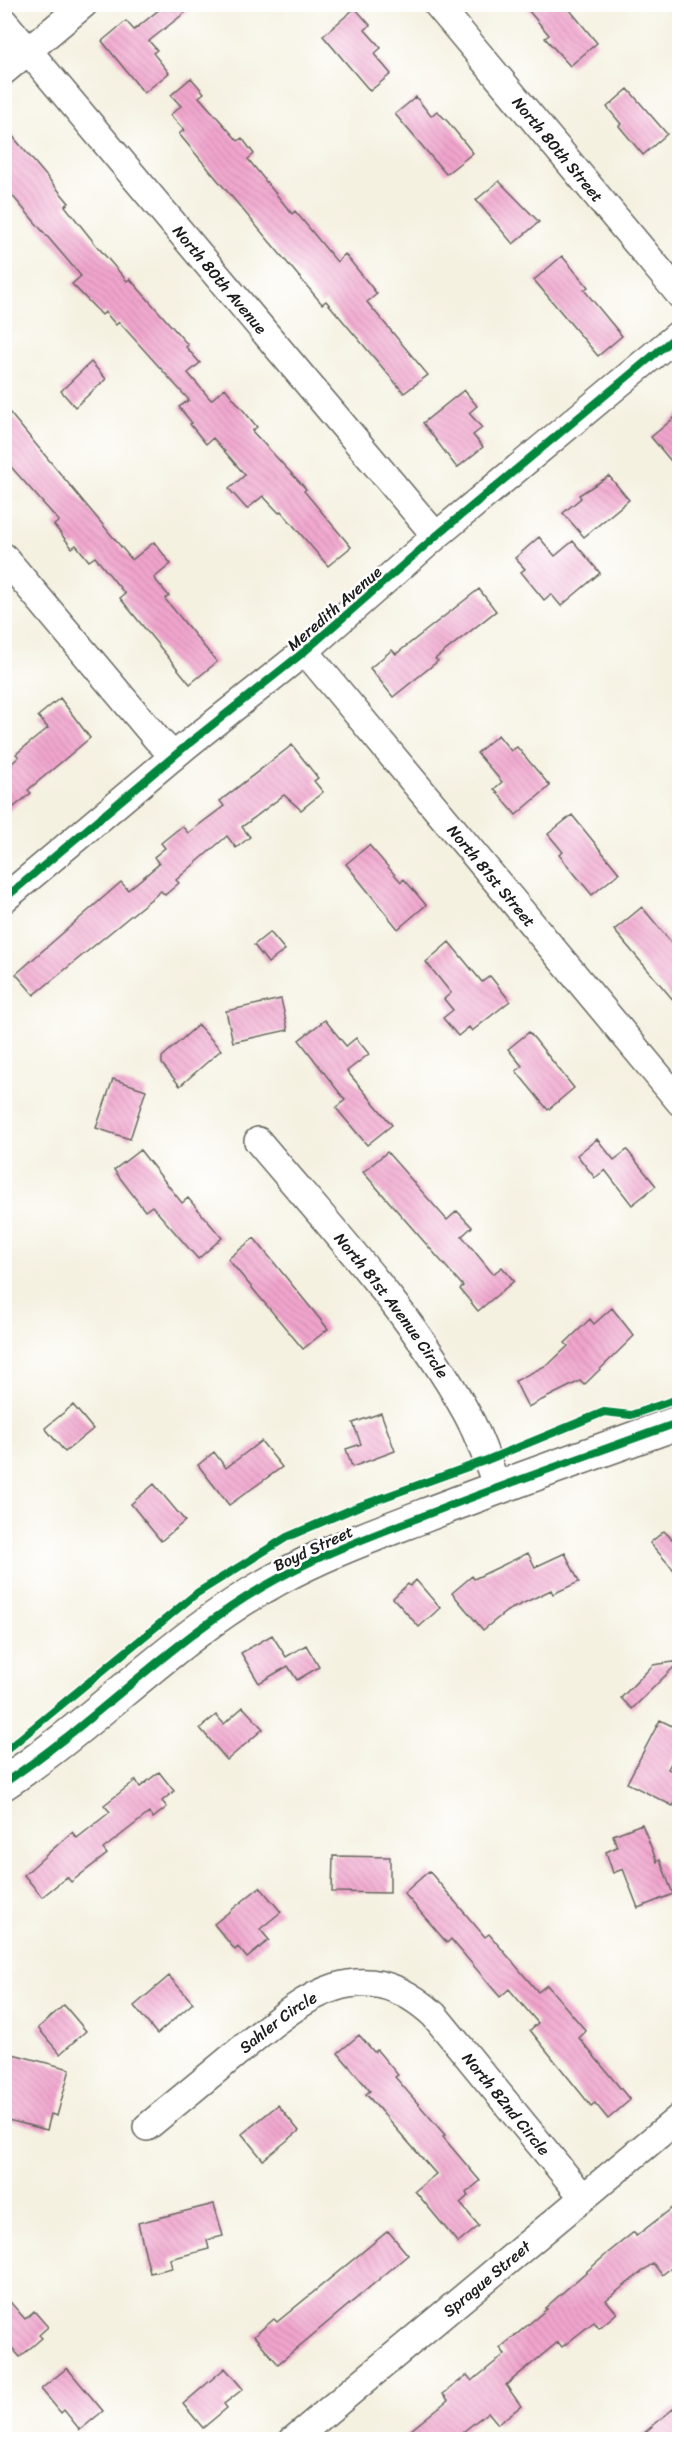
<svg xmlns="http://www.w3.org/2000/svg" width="684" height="2444" viewBox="0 0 684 2444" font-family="Sriracha,sans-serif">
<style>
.building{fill:url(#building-back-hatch)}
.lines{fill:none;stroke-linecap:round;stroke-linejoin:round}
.street-casing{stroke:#686761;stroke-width:30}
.secondary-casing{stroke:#686761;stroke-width:36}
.street{stroke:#fff;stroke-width:27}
.secondary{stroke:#fff;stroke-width:33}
.cycleway-casing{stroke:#fff;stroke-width:11}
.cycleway{stroke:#00873e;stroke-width:8}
.labels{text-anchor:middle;stroke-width:5;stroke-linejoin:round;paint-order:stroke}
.street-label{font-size:16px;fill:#1c1c1c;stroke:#fff}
</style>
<defs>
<pattern id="building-back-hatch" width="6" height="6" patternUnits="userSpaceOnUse" patternTransform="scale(1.5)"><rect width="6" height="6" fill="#f1a5cd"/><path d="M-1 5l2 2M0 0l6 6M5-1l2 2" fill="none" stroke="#ce8daf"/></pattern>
</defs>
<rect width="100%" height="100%" fill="#fff"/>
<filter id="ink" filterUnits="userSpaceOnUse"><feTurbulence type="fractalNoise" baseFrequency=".0167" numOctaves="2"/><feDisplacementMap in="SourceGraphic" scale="12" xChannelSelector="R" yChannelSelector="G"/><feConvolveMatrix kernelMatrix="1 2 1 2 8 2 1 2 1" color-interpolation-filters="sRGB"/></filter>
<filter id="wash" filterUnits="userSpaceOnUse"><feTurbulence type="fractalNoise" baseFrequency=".008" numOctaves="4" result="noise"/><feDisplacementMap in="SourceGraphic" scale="24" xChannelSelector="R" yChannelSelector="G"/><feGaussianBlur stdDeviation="1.35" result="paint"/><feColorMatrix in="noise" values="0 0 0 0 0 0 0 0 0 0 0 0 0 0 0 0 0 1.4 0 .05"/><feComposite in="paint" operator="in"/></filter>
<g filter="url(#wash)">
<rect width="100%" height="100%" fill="#f5f1e1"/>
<g id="blocks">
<path class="building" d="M166 4H196L149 41 157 50 153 53 169 73 144 93 102 41 126 21 134 30Z
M523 4H565L597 43 570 66 545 38 549 35Z
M355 8 370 25 365 30 381 48 374 54 391 74 370 91 323 36Z
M191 78 204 93 199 97 238 141 242 138 254 154 248 159 292 214 295 211 337 262 345 254 377 294 367 302 428 375 404 393 326 301 322 304 179 134 184 130 170 115 181 106 171 95Z
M628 89 667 134 643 155 619 126 621 124 607 107Z
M416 97 431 116 437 111 448 122 473 153 446 174 395 114Z
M4 126 69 203 65 206 96 245 127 281 130 279 188 345 186 347 200 363 188 373 211 400 225 388 257 427 252 431 306 489 304 491 351 547 328 566 281 511 279 513 263 496 247 509 229 489 245 475 213 438 206 444 190 424 192 423 179 407 189 400 119 322 116 325 105 312 102 315 72 284 81 276 4 186Z
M499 181 539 222 513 244 476 200Z
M562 256 588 287 584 290 622 336 598 356 534 280Z
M91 362 106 379 75 407 61 391Z
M464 390 477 406 469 413 482 428 473 435 483 447 457 468 423 423Z
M4 406 132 560 154 542 171 564 154 578 169 596 165 599 217 662 190 684 120 598 125 594 95 557 89 561 76 545 72 548 54 525 59 521 4 459Z
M680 413V472L651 437Z
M609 476 629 500 584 537 563 513 581 498 579 495Z
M539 537 555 556 573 541 600 573 561 606 551 594 544 600 521 572 525 569 515 558Z
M479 589 496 611 435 659 438 661 393 697 370 668 392 650 396 654Z
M60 698 90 738 28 790 31 793 4 815V770L19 757 16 754 48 728 38 716Z
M498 735 511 751 517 747 550 786 516 815 494 789 502 782 477 753Z
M292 745 318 778 314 781 323 792 301 810 284 795 242 827 250 837 236 848 227 836 176 880 179 883 165 895 161 891 34 995 16 974 121 882 128 890 159 864 154 857 165 848 161 843 182 826 188 833 224 806 220 801Z
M572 815 619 873 592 895 559 855 563 852 548 834Z
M369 845 401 882 404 879 426 905 398 929 346 864Z
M642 907 680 953V1008L614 930Z
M270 932 285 950 268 963 254 945Z
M449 942 482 982 490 976 510 1001 472 1031 469 1027 458 1036 443 1018 453 1010 444 999 451 993 426 962Z
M281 999 288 1030 233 1042 226 1011Z
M325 1020 346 1046 356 1038 369 1054 347 1071 392 1125 367 1145 336 1108 345 1100 299 1040Z
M198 1025 221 1050 180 1086 162 1064V1057Z
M529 1032 574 1088 548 1110 516 1071 522 1066 508 1049Z
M113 1079 146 1090 130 1139 96 1128Z
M597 1139 614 1160 627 1150 656 1186 632 1205 605 1170 595 1178 577 1155Z
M140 1150 182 1203 188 1198 222 1238 198 1259 152 1206 145 1211 114 1170Z
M387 1152 447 1220 457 1211 472 1227 462 1236 493 1274 502 1267 514 1281 478 1311 460 1289 463 1286 363 1172Z
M254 1238 328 1329 303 1349 228 1259Z
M612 1308 634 1336 584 1385 580 1381 528 1407 515 1381 549 1364 568 1346 565 1343 590 1319 594 1324Z
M73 1405 93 1429 65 1452 45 1428Z
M381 1413 395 1451 352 1467 346 1449 361 1444 353 1423Z
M261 1441 282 1467 229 1505 198 1465 214 1452 226 1468Z
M154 1484 185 1521 161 1541 131 1504Z
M664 1531 672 1539 680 1532V1577L650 1543Z
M528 1553 535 1567 565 1553 579 1582 553 1594 551 1590 507 1611 483 1630 452 1593 472 1576 474 1579Z
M416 1580 440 1608 419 1627 393 1598 408 1584 410 1586Z
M272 1635 286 1657 306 1645 319 1667 297 1680 288 1666 259 1683 241 1653Z
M680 1661 632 1709 621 1698 653 1665Z
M243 1707 263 1729 227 1760 200 1728 216 1715 224 1724Z
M660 1720 680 1730V1746L668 1769 680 1775V1793L673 1806 627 1783Z
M159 1772 174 1791 162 1801 167 1807 153 1818 149 1813 103 1849 107 1854 71 1882 67 1877 42 1897 24 1875 72 1832 77 1838 110 1812 104 1805 136 1780 140 1787Z
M642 1824 657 1862 660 1860 673 1894 638 1908 623 1869 613 1873 606 1852 617 1847 613 1835Z
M333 1856 390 1857V1893L332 1892Z
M429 1871 485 1937 489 1934 538 1992 547 1985 586 2031 579 2038 630 2100 608 2119 595 2103 591 2106 530 2030 538 2023 509 1989 500 1997 451 1939 447 1943 404 1893Z
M260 1887 281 1912 260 1929 269 1940 247 1958 238 1947 235 1950 214 1924Z
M169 1976 193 2003 157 2034 134 2006Z
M64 2005 86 2031 60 2054 38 2028Z
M359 2035 374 2052 377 2050 398 2075 395 2077 445 2135 443 2137 480 2181 466 2193 468 2196 460 2203 479 2226 458 2243 415 2191 436 2174 366 2094 370 2091 338 2053Z
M9 2053 70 2069 57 2116 51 2114 47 2130 4 2119V2069Z
M278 2105 299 2131 263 2160 242 2134Z
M680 2202V2261L662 2275 653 2263 606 2300 617 2313 599 2328 594 2322 562 2347 558 2342 506 2385 521 2406 498 2424 488 2412 454 2439H400L448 2400 443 2394 467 2375 472 2381 505 2354 500 2348 547 2309 545 2308 609 2252 634 2232 636 2236Z
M214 2204 223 2236 207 2240 209 2249 170 2259 172 2268 150 2273 138 2223Z
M388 2231 408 2255 278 2364 254 2336 274 2319 277 2322Z
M4 2295 25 2319 34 2311 48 2327 39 2335 42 2338 20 2357 4 2339Z
M67 2368 103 2411 80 2430 64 2410 61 2413 41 2389Z
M225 2368 243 2389 224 2404 227 2408 203 2428 183 2404Z
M680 2403V2439H637Z"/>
</g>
</g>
<g filter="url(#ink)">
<use href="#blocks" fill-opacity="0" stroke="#686761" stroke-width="1.5"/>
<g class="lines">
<defs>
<g id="street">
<path id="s1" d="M437 4 680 295"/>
<path id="s2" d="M4 22 436 536"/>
<path d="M4 71 84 4"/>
<path d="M4 557 157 739 174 756"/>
<path id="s3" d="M305 651 680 1102"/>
<path d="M4 899 187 745 305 651 436 536 680 333"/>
<path id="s4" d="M258 1141C330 1227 411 1312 466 1412 479 1435 488 1462 497 1487"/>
<path id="s5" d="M147 2127C177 2102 208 2077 239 2051 299 2002 359 1946 434 2015L583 2197"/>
<path id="s6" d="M293 2440 680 2117"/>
</g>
<path id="secondary" d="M4 1783C99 1720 177 1633 277 1579 324 1553 374 1535 423 1516 508 1483 594 1453 680 1422"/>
</defs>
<use href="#street" class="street-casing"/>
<use href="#secondary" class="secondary-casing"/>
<use href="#street" class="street"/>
<use href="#secondary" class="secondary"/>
<defs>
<path id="cycleway" d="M4 899 187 745 305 651 436 536 680 333
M4 1752 197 1593 287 1537 357 1507 487 1460 604 1412 631 1415 680 1398
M4 1783C99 1720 177 1633 277 1579 324 1553 374 1535 423 1516 508 1483 594 1453 680 1422"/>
</defs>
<use href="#cycleway" class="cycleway-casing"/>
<use href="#cycleway" class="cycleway"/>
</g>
</g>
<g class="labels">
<g class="street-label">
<text dy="6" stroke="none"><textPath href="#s1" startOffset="189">North 80th Street</textPath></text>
<text dy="6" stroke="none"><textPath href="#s2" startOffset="336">North 80th Avenue</textPath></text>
<text transform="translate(334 608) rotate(-41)" y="6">Meredith Avenue</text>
<text dy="6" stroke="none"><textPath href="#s3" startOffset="292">North 81st Street</textPath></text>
<text dy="6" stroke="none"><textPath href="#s4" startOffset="212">North 81st Avenue Circle</textPath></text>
<text transform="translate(313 1548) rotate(-25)" y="6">Boyd Street</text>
<text dy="6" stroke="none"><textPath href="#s5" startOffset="168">Sahler Circle</textPath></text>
<text dy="6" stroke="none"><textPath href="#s5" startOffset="458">North 82nd Circle</textPath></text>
<text dy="6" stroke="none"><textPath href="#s6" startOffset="252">Sprague Street</textPath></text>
</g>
</g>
<rect width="684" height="2444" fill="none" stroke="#fff" stroke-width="24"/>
</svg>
